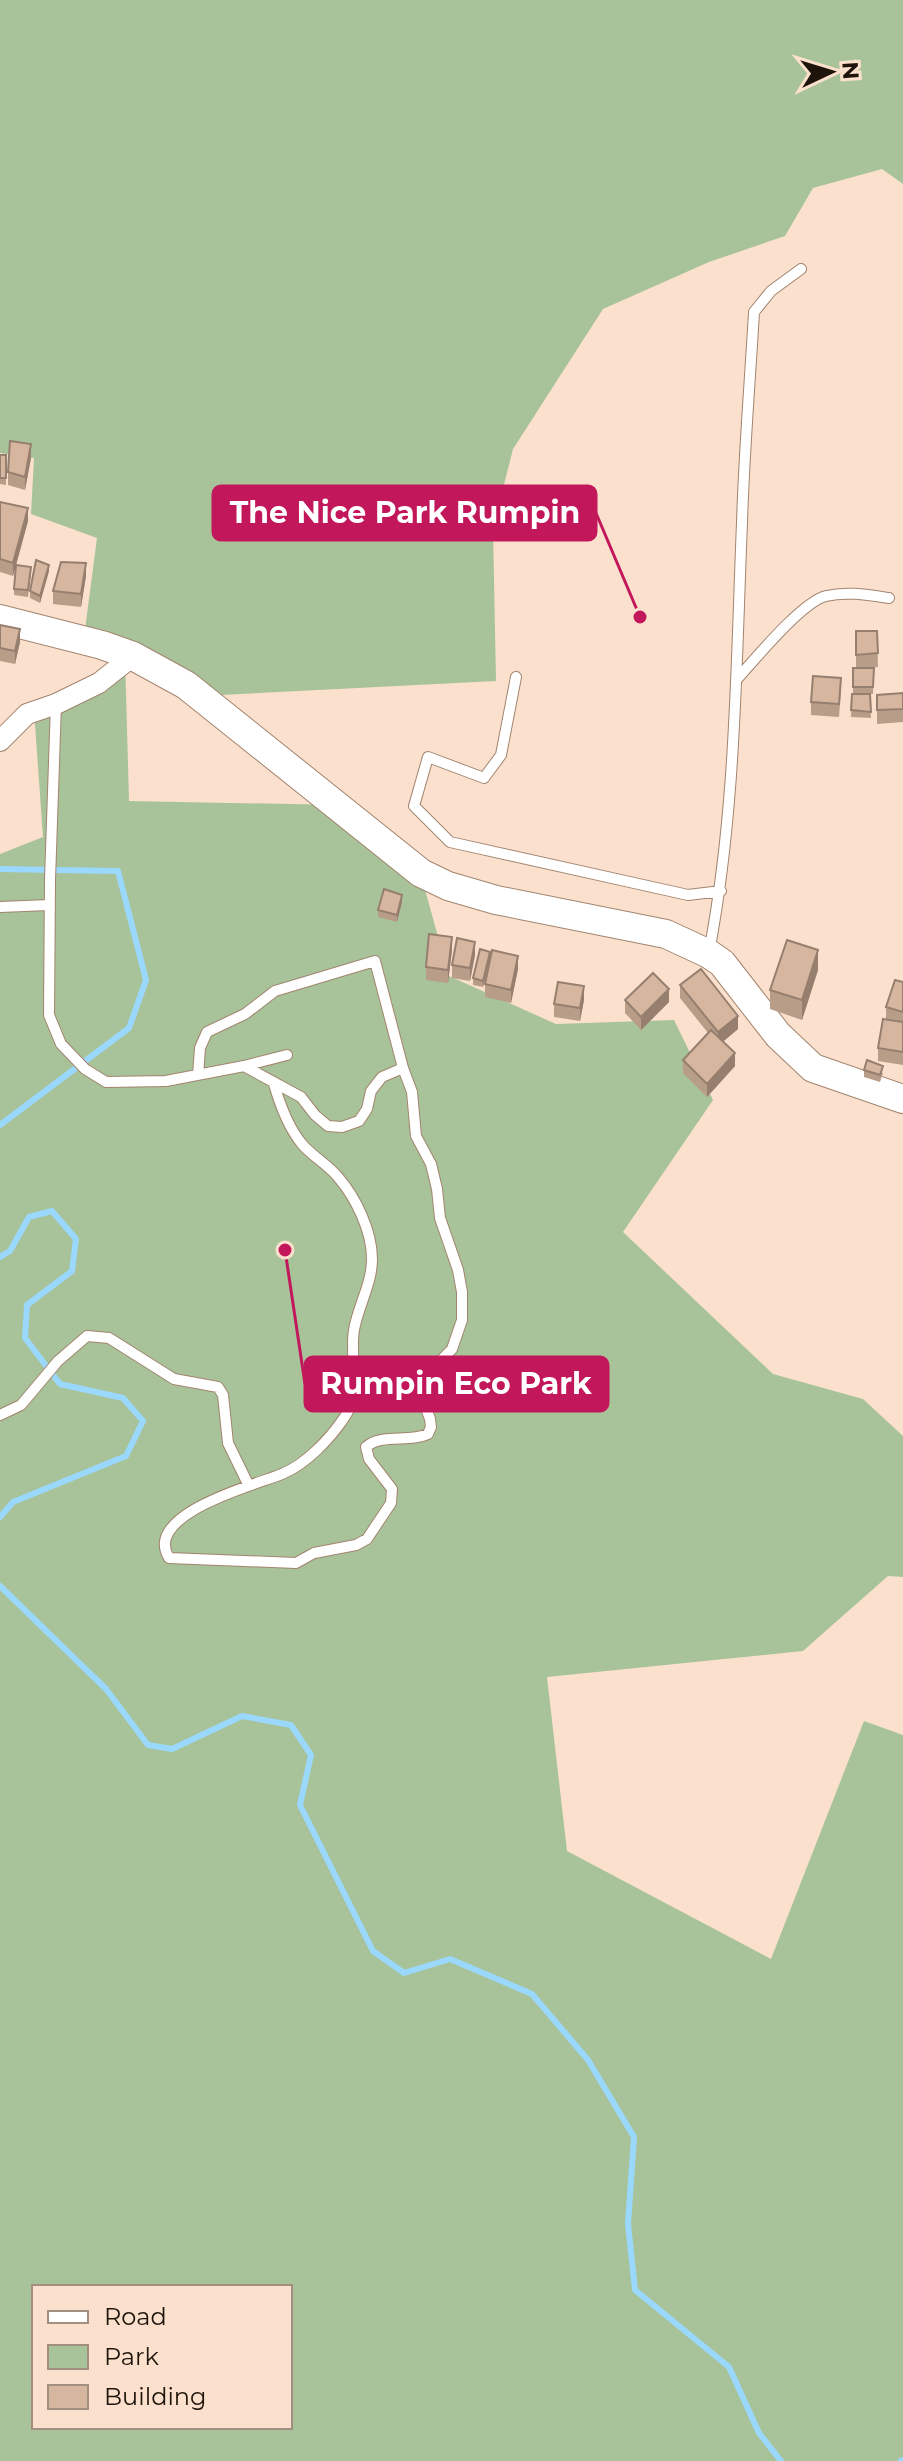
<svg xmlns="http://www.w3.org/2000/svg" width="903" height="2461" viewBox="0 0 903 2461" font-family="Montserrat,sans-serif">
<style>
.green{fill:#a8c399;fill-rule:evenodd}
.lines{fill:none;stroke-linecap:round;stroke-linejoin:round}
.stream{stroke:#9ad8fd;stroke-width:6}
.lane-casing{stroke:#a2846e;stroke-width:12}
.street-casing{stroke:#a2846e;stroke-width:22}
.secondary-casing{stroke:#a2846e;stroke-width:30}
.lane{stroke:#fff;stroke-width:10}
.street{stroke:#fff;stroke-width:20}
.secondary{stroke:#fff;stroke-width:28}
.wall{fill:#b89d89}
.shaded-wall{fill:#967f6f}
.building{fill:#d6b69f;stroke:#967f6f;stroke-width:2}
.leader{fill:none;stroke:#c2185b;stroke-width:3}
.callout-dot{fill:#c2185b;stroke:#fbe1cd;stroke-width:3}
.callout{fill:#c2185b;stroke:#c2185b;stroke-width:3}
.callout-label{font-size:30px;text-anchor:middle;font-weight:bold;fill:#fff}
</style>
<rect width="100%" height="100%" fill="#fbe1cd"/>
<path class="green" d="M0 0H903V184L882 169 813 188 785 236 709 262 603 309 513 449 493 528 496 681 221 695 125 656 129 801 342 805 422 879 449 976 556 1024 674 1020 713 1100 623 1232 773 1374 863 1399 903 1436V1577L888 1576 803 1651 547 1677 567 1851 771 1959 864 1721 903 1735V2461H0V854L43 837 34 711 125 655 84 637 97 538 31 514 34 458 0 453ZM34 2287H290V2427H34Z"/>
<g class="lines">
<path class="stream" d="M0 869 118 871 146 980 129 1028 0 1125
M0 1257 10 1251 29 1217 52 1211 76 1239 72 1271 27 1305 25 1338 60 1384 123 1398 143 1421 126 1456 13 1502 0 1517
M0 1586 106 1689 148 1745 172 1749 242 1716 291 1725 311 1755 300 1805 373 1951 404 1973 450 1959 532 1994 588 2060 634 2137 628 2224 635 2290 729 2367 759 2433 781 2461
M901 2461 903 2460"/>
<defs>
<path id="lane" d="M516 677 501 755 484 778 428 757 414 806 450 842 688 895 721 891
M738 678C756 658 802 602 826 596 847 591 869 595 889 598
M56 704 50 880 49 1015 61 1044 85 1069 106 1082 166 1081 244 1066 301 1097 315 1115 328 1126 342 1127 359 1121 367 1109 371 1091 382 1077 403 1068 412 1092 416 1136 431 1164 437 1189 440 1218 458 1270 462 1292V1320L452 1349 426 1376 422 1397 430 1419 431 1427 428 1434C409 1443 382 1433 366 1447L369 1459 392 1489 391 1503 367 1539 356 1545 314 1553 296 1563 169 1558C142 1514 255 1485 282 1474 306 1464 329 1440 344 1418 363 1390 349 1360 354 1330 358 1306 372 1284 372 1259 372 1231 356 1198 338 1177 327 1164 312 1156 302 1144 288 1127 280 1105 274 1084
M0 907 49 905
M709 952C736 811 736 666 742 523 744 453 750 382 754 312L771 291 801 269
M244 1066 287 1055
M198 1075 200 1048 207 1032 245 1014 275 991 375 961 403 1068
M0 1415 21 1405 58 1361 87 1336 109 1338 174 1379 218 1387 223 1395 228 1443 248 1484"/>
<path id="street" d="M0 741 27 714 56 704 99 683 133 656"/>
<path id="secondary" d="M0 619 102 645 133 656 186 685 421 873 448 886 496 900 666 934 709 954 722 963 778 1035 813 1068 903 1099"/>
</defs>
<use href="#lane" class="lane-casing"/>
<use href="#street" class="street-casing"/>
<use href="#secondary" class="secondary-casing"/>
<use href="#lane" class="lane"/>
<use href="#street" class="street"/>
<use href="#secondary" class="secondary"/>
</g>
<path class="wall" d="M0 455H6V485L0 484Z
M31 458 25 490 8 485V472Z
M0 502 28 521 13 576 0 572Z
M49 571 40 603 30 598V591Z
M31 574 28 597 14 595V589Z
M86 576 81 607 53 604V591Z
M0 625 20 642 15 664 0 661Z
M856 631H877L878 667 857 668H874L873 694H853V668H856Z
M841 691 839 717 811 715V702Z
M903 693V722L877 724V695Z
M852 694H870L871 718 851 717Z
M402 902 397 922 378 917V910Z
M452 950 448 983 426 980V967Z
M475 955 470 981 452 978V965Z
M490 959 483 987 473 985V978Z
M518 969 511 1003 485 997V984Z
M818 970 802 1020 770 1009V990Z
M903 982V1065L878 1061V1048L886 1019V1007Z
M680 985 738 1029 723 1041 735 1066 707 1097 683 1073V1060L708 1033 680 998Z
M584 1000 580 1021 554 1017V1004Z
M625 1000 669 1002 641 1030 625 1013Z
M864 1070 883 1073 880 1082 864 1077Z"/>
<path class="shaded-wall" d="M31 444V458L25 490V477Z
M28 508V521L13 576V563Z
M86 563V576L81 607V594Z
M49 565V571L40 603V596Z
M20 629V642L15 664V651Z
M402 895V902L397 922V915Z
M452 937V950L448 983V970Z
M475 942V955L470 981V968Z
M818 950V970L802 1020V1000Z
M490 952V959L483 987V981Z
M518 956V969L511 1003V990Z
M584 986V1000L580 1021V1008Z
M669 989V1002L641 1030V1017Z
M738 1016V1029L718 1046V1032Z
M735 1053V1066L707 1097V1084Z"/>
<path class="building" d="M10 441 31 444 25 477 8 472Z
M0 455H6V478H0Z
M0 502 28 508 13 563 0 559Z
M36 560 49 565 40 596 30 591Z
M61 562 86 563 81 594 53 591Z
M16 565 31 567 28 590 14 589Z
M0 625 20 629 15 651 0 648Z
M856 631H877L878 653 856 655Z
M853 668H874L873 687H853Z
M813 676 841 678 839 704 811 702Z
M903 693V709L877 710V695Z
M852 694H870L871 712 851 710Z
M384 889 402 895 397 915 378 910Z
M429 934 452 937 448 970 426 967Z
M457 938 475 942 470 968 452 965Z
M787 940 818 950 802 1000 770 990Z
M480 949 490 952 483 981 473 978Z
M492 950 518 956 511 990 485 984Z
M701 969 738 1016 718 1032 680 985Z
M653 973 669 989 641 1017 625 1000Z
M895 980 903 982V1012L886 1007Z
M558 982 584 986 580 1008 554 1004Z
M883 1019 903 1022V1052L878 1048Z
M711 1030 735 1053 707 1084 683 1060Z
M867 1060 883 1066 880 1075 864 1070Z"/>
<path class="leader" d="M640 617L596 513M285 1250L305 1384"/>
<g class="callout-dot">
<circle cx="640" cy="617" r="8"/>
<circle cx="285" cy="1250" r="8"/>
</g>
<g class="callout">
<rect x="213" y="486" width="383" height="54" rx="8"/>
<rect x="305" y="1357" width="303" height="54" rx="8"/>
</g>
<g class="callout-label">
<text x="405" y="523">The Nice Park Rumpin</text>
<text x="456" y="1394">Rumpin Eco Park</text>
</g>
<rect x="32" y="2285" width="260" height="144" fill="#fbe1cd" stroke="#a38f7f" stroke-width="2"/>
<rect x="48" y="2311" width="40" height="12" fill="#ffffff" stroke="#a38f7f" stroke-width="2"/>
<text x="104" y="2325" font-size="24" fill="#1f140b">Road</text>
<rect x="48" y="2345" width="40" height="24" fill="#a8c399" stroke="#a38f7f" stroke-width="2"/>
<text x="104" y="2365" font-size="24" fill="#1f140b">Park</text>
<rect x="48" y="2385" width="40" height="24" fill="#d6b69f" stroke="#a38f7f" stroke-width="2"/>
<text x="104" y="2405" font-size="24" fill="#1f140b">Building</text>
<g transform="translate(831 72) rotate(86)" stroke="#fbe1cd" stroke-width="6" paint-order="stroke">
<path d="M0-6L14 30L0 20L-14 30Z" fill="#1f140b"/>
<text y="-12" font-size="22" font-weight="bold" text-anchor="middle" fill="#1f140b">N</text>
</g>
</svg>
